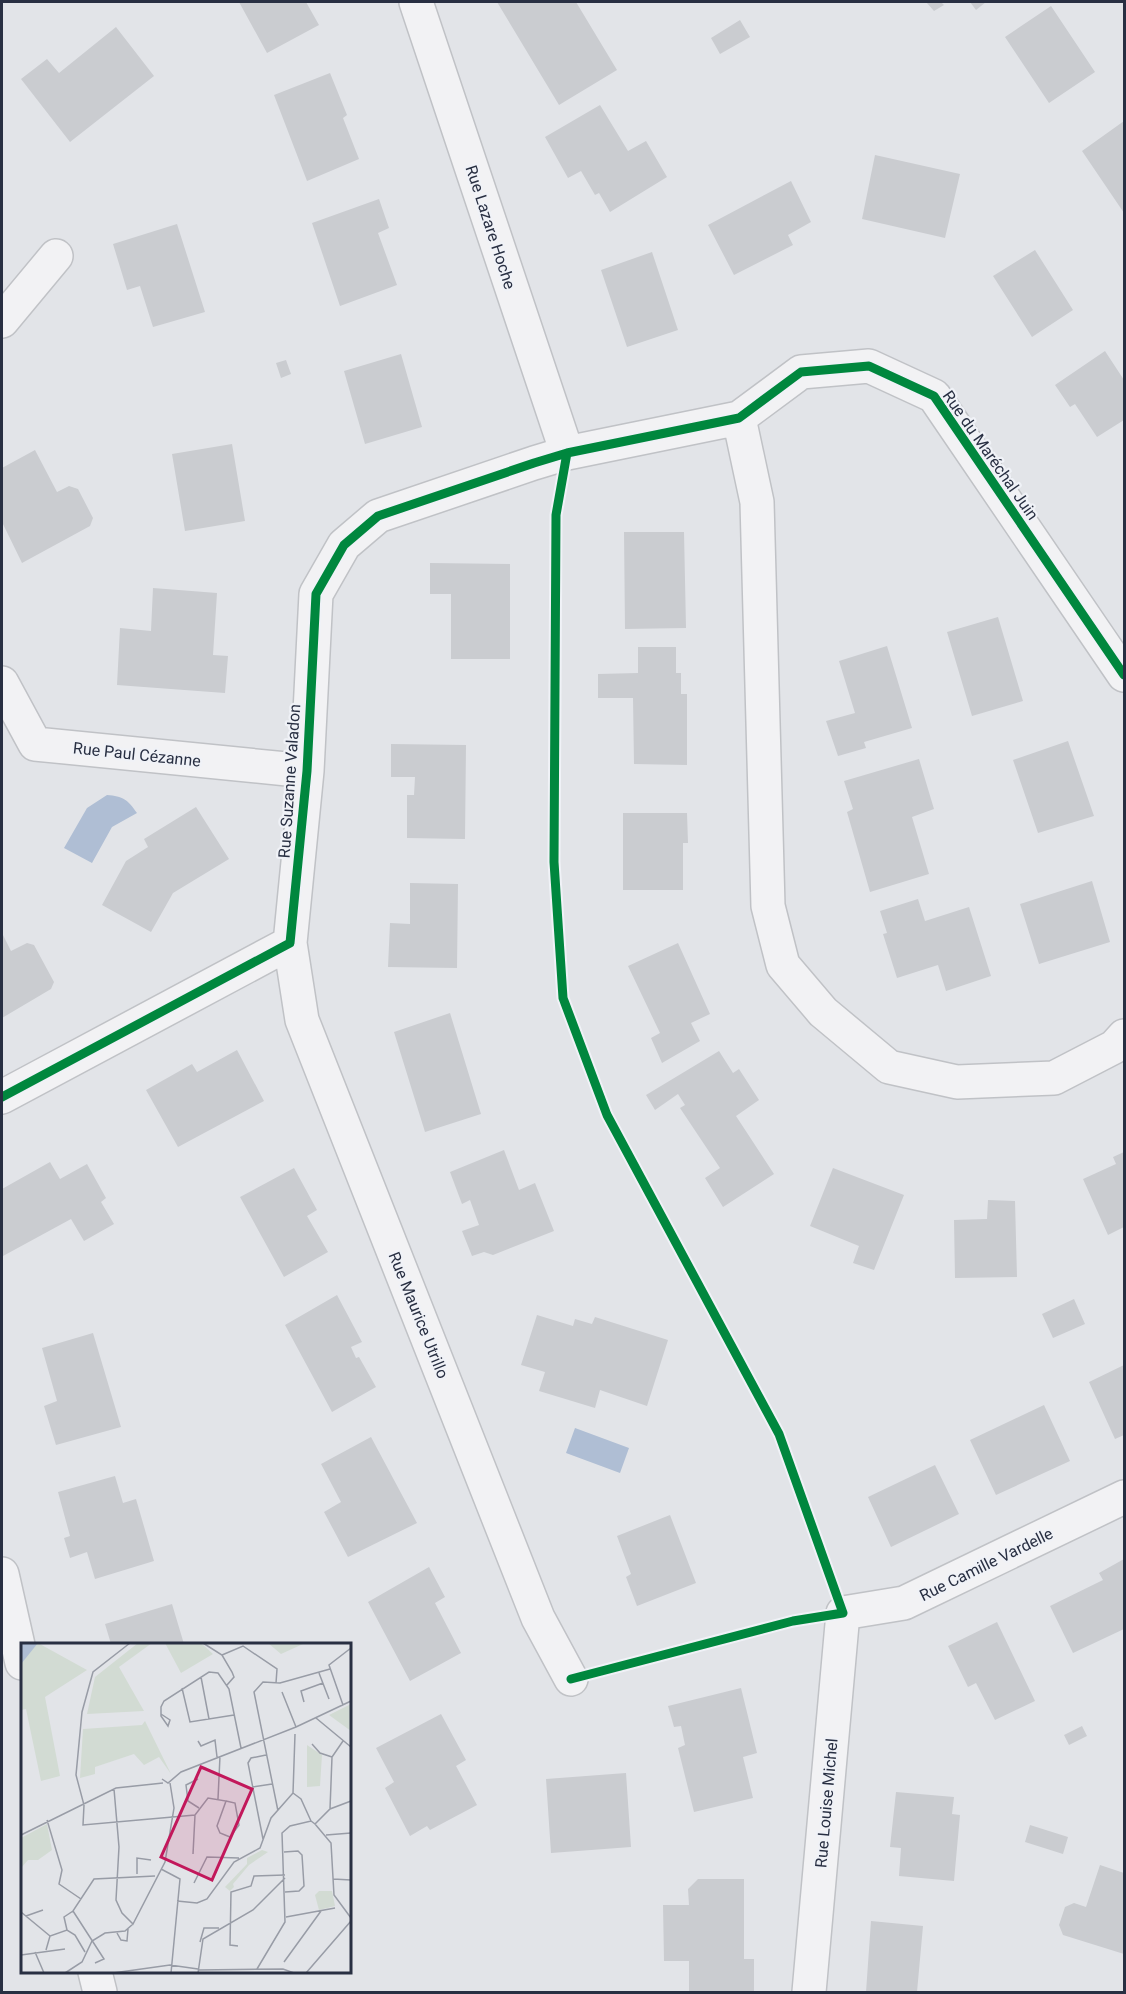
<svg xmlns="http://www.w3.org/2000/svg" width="1126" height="1994" viewBox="0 0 1126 1994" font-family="Roboto,sans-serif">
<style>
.water{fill:#afbed4}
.building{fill:#caccd0}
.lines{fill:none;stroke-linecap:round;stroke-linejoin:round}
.minor-casing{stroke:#c0c2c6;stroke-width:36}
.minor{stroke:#f2f2f4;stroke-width:33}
.cycleway-casing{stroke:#f0f2f7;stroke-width:13}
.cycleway{stroke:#00873e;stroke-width:9}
.labels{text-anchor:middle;stroke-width:4.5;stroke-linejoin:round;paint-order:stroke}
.street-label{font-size:16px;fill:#282f42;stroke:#f0f2f7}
.inset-road{fill:none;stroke:#989ca6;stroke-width:1.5}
.view{fill:#c2185b;fill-opacity:0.15;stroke:#c2185b;stroke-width:3}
.inset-edge{fill:none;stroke:#282f42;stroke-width:3}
</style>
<rect width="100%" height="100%" fill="#e2e4e8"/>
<path class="water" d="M107 795C123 796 128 800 137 813L112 827 92 863 64 848 87 808Z
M575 1428 629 1448 620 1473 566 1453Z"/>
<path class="building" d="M239 2H306L319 25 267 53Z
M497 2H576L617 70 559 105Z
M926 2H941L944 5 934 11Z
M970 2H986L976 10Z
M1051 6 1095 72 1049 103 1005 37Z
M740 20 750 37 720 54 711 38Z
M116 27 154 76 70 142 21 79 47 59 59 73Z
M330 73 347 115 343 118 359 159 307 181 274 95Z
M600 105 628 151 646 141 667 177 610 212 599 193 595 195 581 171 568 178 545 137Z
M1124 121V213L1082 151Z
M875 155 960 174 945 238 862 219Z
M791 181 811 222 788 235 793 245 734 275 708 225Z
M379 199 389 228 378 233 397 285 340 306 312 223Z
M177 224 205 312 153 327 140 286 127 290 113 244Z
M1035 250 1073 310 1032 337 993 276Z
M652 252 678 330 627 347 601 270Z
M1105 351 1124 380V420L1097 437 1075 404 1070 407 1055 385Z
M401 354 422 427 365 444 344 371Z
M286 360 291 374 281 378 276 363Z
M232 444 245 521 185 531 172 454Z
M35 450 57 492 69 486 78 489 93 518 90 526 22 563 2 522V468Z
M624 532H684L686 628 625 629Z
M430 563 510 564V659H451V594H430Z
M153 588 217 593 213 655 228 656 225 693 117 685 120 628 151 631Z
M998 617 1023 701 972 716 947 632Z
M887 646 912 728 864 742 866 748 838 756 826 721 855 713 839 661Z
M638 647H676V673H681V694H687V765L634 764 633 698H598V674L638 673Z
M1068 741 1094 816 1038 833 1013 760Z
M391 744 466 745 465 839 407 838V795H414L415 777H391Z
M919 759 934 809 912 817 929 874 870 892 847 812 853 809 844 781Z
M196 807 229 859 173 893 151 932 102 905 126 861 148 847 144 839Z
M623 813H687L688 843H683V890H623Z
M1092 881 1110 942 1039 964 1020 904Z
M410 883 458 884 457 968 388 967 390 923 410 924Z
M918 899 925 921 969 907 991 976 946 991 938 965 897 978 883 934 887 933 880 911Z
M2 933 11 951 27 943 34 945 54 982 51 989 2 1018Z
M678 943 710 1014 691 1023 700 1041 662 1063 651 1038 660 1033 628 966Z
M450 1013 481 1114 425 1132 394 1032Z
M237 1050 264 1101 178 1147 146 1090 192 1064 197 1072Z
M719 1051 733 1073 739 1069 759 1100 736 1116 774 1174 723 1207 705 1178 720 1168 680 1108 685 1105 678 1094 655 1110 646 1095Z
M504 1150 519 1190 535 1183 554 1231 493 1255 484 1252 472 1256 462 1231 479 1225 470 1200 462 1204 450 1172Z
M1124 1152V1227L1108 1235 1083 1179 1116 1164 1113 1157Z
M50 1162 60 1179 87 1164 106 1198 101 1202 114 1224 84 1241 71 1219 3 1256 2 1189Z
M294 1168 317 1210 307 1216 328 1252 284 1277 240 1197Z
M833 1168 904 1195 874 1270 853 1263 859 1246 810 1226Z
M988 1200 1015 1201 1017 1277 955 1278 954 1220 987 1219Z
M337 1295 362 1342 351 1347 356 1358 359 1357 376 1387 332 1412 285 1325Z
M1074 1299 1085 1324 1053 1338 1042 1314Z
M537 1315 573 1326 575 1319 592 1324 595 1317 668 1340 647 1406 600 1390 595 1408 539 1391 545 1372 521 1365Z
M93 1333 121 1427 56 1445 44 1406 57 1401 42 1348Z
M1124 1365V1435L1115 1439 1089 1382Z
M1044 1405 1070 1461 996 1495 970 1440Z
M371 1437 417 1523 348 1557 324 1512 341 1502 321 1464Z
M935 1465 959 1514 891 1547 868 1497Z
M115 1476 123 1503 136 1499 154 1561 95 1579 87 1552 70 1558 64 1538 70 1536 58 1492Z
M670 1515 696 1583 637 1606 626 1577 631 1574 617 1536Z
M1124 1559V1629L1073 1653 1050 1606 1103 1580 1099 1573Z
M429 1567 445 1597 435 1603 461 1653 410 1681 368 1602Z
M172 1604 184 1644H111L105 1624Z
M997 1622 1035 1701 995 1720 976 1683 968 1687 948 1646Z
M741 1688 757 1753 743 1757 753 1798 694 1812 678 1748 685 1745 681 1726 674 1727 668 1706Z
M441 1714 466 1760 456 1766 477 1805 430 1830 427 1826 410 1836 385 1788 394 1782 376 1748Z
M1082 1726 1087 1736 1069 1745 1064 1735Z
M626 1773 631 1847 551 1853 546 1779Z
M896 1792 954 1797 952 1814 960 1815 954 1881 899 1876 901 1848 890 1847Z
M1030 1825 1068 1837 1063 1854 1025 1842Z
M1100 1865 1124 1873V1954L1063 1935 1059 1925 1065 1907 1074 1903 1086 1907Z
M698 1879H744V1959H754V1992H689V1961H664L663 1905H689L688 1889Z
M871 1921 923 1926 917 1992H866Z"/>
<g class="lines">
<defs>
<path id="minor" d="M416 2 567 453
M2 321 56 256
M739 418 757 502 768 906 783 965 823 1012 889 1067 957 1082 1054 1078 1114 1047 1124 1036
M2 683 35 744 307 771
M290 943 302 1020 538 1618 571 1679
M2 1097 290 943 307 771 316 594 344 545 378 516 534 463 567 453 739 418 801 372 869 366 934 396 1124 675
M2 1574 22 1663
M95 1972 100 1992
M809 1992 843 1613 904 1603 1124 1497"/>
</defs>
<use href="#minor" class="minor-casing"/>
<use href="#minor" class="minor"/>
<defs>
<path id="cycleway" d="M567 453 556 515 554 862 563 998 607 1115 779 1434 843 1613 793 1621 571 1679
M2 1097 290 943 307 771 316 594 344 545 378 516 534 463 567 453 739 418 801 372 869 366 934 396 1124 675"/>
</defs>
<use href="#cycleway" class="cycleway-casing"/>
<use href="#cycleway" class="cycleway"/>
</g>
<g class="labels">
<g class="street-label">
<text transform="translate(491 227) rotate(72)" y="6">Rue Lazare Hoche</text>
<text transform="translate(991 455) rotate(55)" y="6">Rue du Maréchal Juin</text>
<text transform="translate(137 754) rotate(6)" y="6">Rue Paul Cézanne</text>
<text transform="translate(289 781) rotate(-86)" y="6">Rue Suzanne Valadon</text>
<text transform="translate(419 1315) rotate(68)" y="6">Rue Maurice Utrillo</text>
<text transform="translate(986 1564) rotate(-26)" y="6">Rue Camille Vardelle</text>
<text transform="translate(826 1803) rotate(-85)" y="6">Rue Louise Michel</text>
</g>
</g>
<g transform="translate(21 1643)">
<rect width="330" height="330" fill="#e2e4e8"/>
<path d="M17 0 66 27 24 54 39 133 20 138 5 66 0 67V18ZM117 0H131L98 24 123 68 66 71 74 34ZM144 0H180L192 11 160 30ZM247 0H282V1L260 11ZM330 61V88L308 72ZM124 78 150 131 138 114 123 122 113 111 74 124V131L59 135 62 86 121 82ZM286 102 301 112 299 143 286 144ZM26 181 31 207 17 217H7L0 225V195ZM241 207 247 209 228 222 212 241 213 244 209 248 204 244 226 221V215ZM298 248H311L314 263 298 267 294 252Z" fill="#d2dbd3"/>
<path d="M0 0H17L0 21Z" fill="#afbed4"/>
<path class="inset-road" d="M109 0 72 29 61 69 55 132 63 162 62 182 174 172 187 155 205 158 196 183 199 190 209 194 218 182 214 160 205 158M182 0 201 12 211 29 213 34 206 42M201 12 222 3 256 26 255 40M298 30 308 56M180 34 188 76M161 45 169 79 213 72M261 49 275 84M283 59 280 48 302 40M322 62 308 22 330 5M140 71 149 77 147 83 140 73V64L143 58 188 29 197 30 208 46 220 105M295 75 330 104M177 98 180 103 194 97 196 114M291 101 299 110 311 114M141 136 147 140 160 129 275 84 330 58M177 136 165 142 167 158 178 165M231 144 251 141M93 146 98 204 95 257 101 270 112 281 144 219 153 165 149 140M272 150 280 156 290 178M197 156 199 113M309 166 311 114 322 98M257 168 233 49 242 39 259 40 309 26M26 177 41 227 38 241 60 256M294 181 310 200 313 252 330 275M294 181 309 166 330 158M0 192 95 145 142 140M305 192 330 190M242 196 227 120 230 115 245 112M263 209 277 208 281 212 283 243 278 248 264 249M172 211 174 172M140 226 159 236 150 330M116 231V215L130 217M312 236 330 237M173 240 186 214 218 215M156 258 176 260 186 256 213 219 239 205 250 175 272 150 274 91M52 268 83 316 74 320M0 269 29 293M5 273 22 267M265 274 314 265M46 287 43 274 52 268 73 236 134 233M96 290 100 297 106 298 107 286M179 299 183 285H198M217 303 209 302 210 249 230 243 233 233 264 232M25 307 29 293 46 287 54 292 64 309M14 309 23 330M0 312 44 306M263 319 300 268M236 326 264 279 261 190 269 183 290 178 294 181M177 327 262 326 273 330M44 330 61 319 71 298 84 290 104 288 112 281M92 330 149 322 177 326M177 330 182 296 232 267 264 235M285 330 330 278"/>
<path class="view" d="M180 124 231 146 191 237 140 214Z"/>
<rect width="330" height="330" class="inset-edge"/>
</g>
<rect width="1126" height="1994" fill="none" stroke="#282f42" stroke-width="6"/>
</svg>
